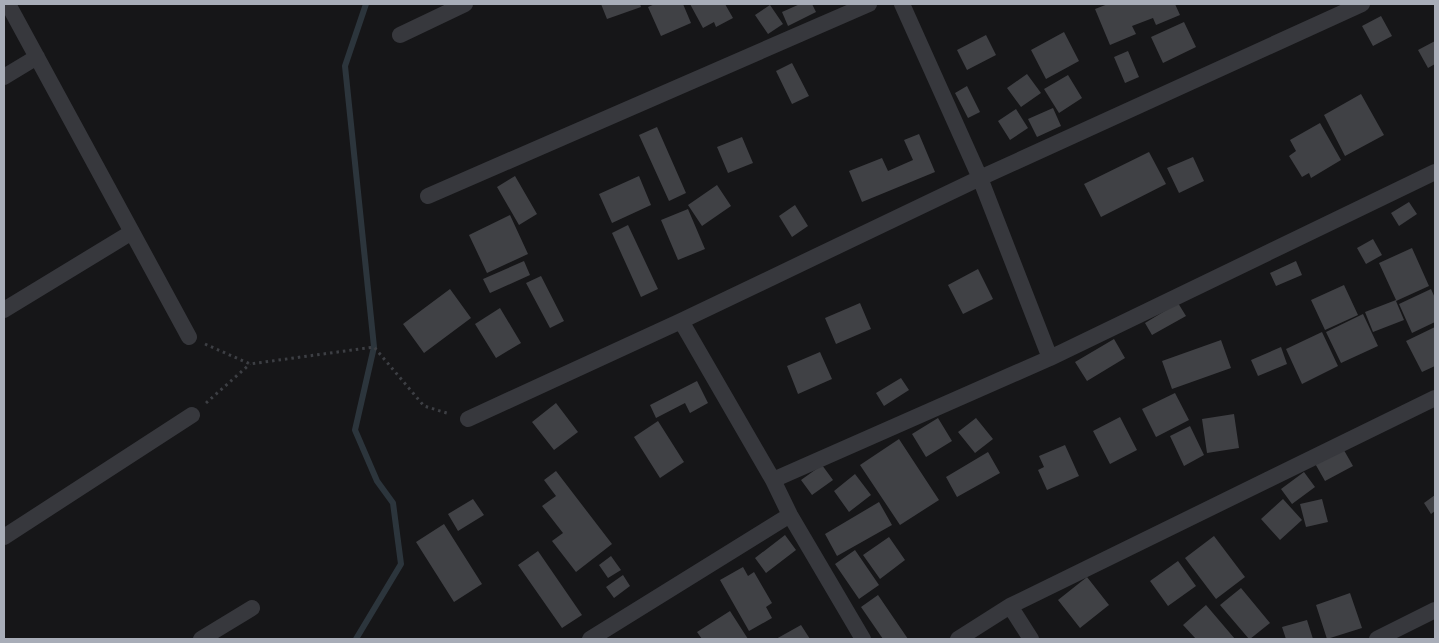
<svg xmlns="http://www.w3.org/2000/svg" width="1439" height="643" viewBox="0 0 1439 643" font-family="'Work Sans',sans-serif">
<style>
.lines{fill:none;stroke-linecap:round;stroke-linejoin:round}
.stream{stroke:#2c353c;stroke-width:6}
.building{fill:#404145}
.path{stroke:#3d3f44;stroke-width:3;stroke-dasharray:2.5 4;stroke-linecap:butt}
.street{stroke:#37383d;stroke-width:16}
</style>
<rect width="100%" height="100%" fill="#161618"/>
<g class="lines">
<path class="stream" d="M356 639 401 564 393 503 377 481 355 430 374 347 345 66 366 4"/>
</g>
<path class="building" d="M601 4H640L641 7 607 19Z
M655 4H683L691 23 661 36 648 7Z
M690 4H725L733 18 716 27 714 22 703 28Z
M800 4H812L816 12 788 26 782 12Z
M1108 4H1175L1180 15 1156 25 1153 18 1132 26 1136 34 1110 45 1095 9Z
M770 5 783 24 768 34 755 15Z
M1381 16 1392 36 1373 46 1362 26Z
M1184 22 1196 47 1163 63 1151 37Z
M1064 32 1079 61 1046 79 1031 50Z
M986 35 996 55 967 70 957 50Z
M1435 41V64L1428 68 1418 50Z
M1128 51 1139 77 1125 83 1114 57Z
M792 63 809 96 792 104 776 71Z
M1027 74 1041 93 1021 107 1007 88Z
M1068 75 1082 98 1059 113 1044 89Z
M967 86 980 112 968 118 955 93Z
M1361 94 1384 135 1345 156 1324 115Z
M1053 108 1061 126 1037 137 1028 119Z
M1016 109 1028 128 1010 140 998 121Z
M1320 123 1341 160 1311 178 1309 173 1302 177 1289 156 1296 151 1290 140Z
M657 127 686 193 669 201 639 135Z
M919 134 935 172 862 202 849 171 882 158 888 171 913 160 904 140Z
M742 137 753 163 728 173 717 147Z
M1149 152 1166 184 1101 217 1084 184Z
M1193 157 1204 181 1179 193 1167 168Z
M515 176 537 214 519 225 497 187Z
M639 176 651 205 612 223 599 194Z
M717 185 731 206 702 226 688 205Z
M1409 202 1417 214 1399 226 1391 213Z
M795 205 808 226 792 237 779 216Z
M688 209 705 249 678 260 661 220Z
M510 215 528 254 487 273 469 235Z
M628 225 658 289 641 297 612 233Z
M1373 239 1382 255 1366 264 1357 248Z
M1412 248 1429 286 1396 301 1404 320 1373 332 1365 312 1396 300 1379 263Z
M524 261 530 275 490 293 483 279Z
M1296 261 1302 275 1276 286 1270 273Z
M978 269 993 299 963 314 948 285Z
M541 276 564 321 550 328 526 283Z
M1344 285 1358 315 1325 330 1311 300Z
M450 289 471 318 424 353 403 324Z
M1431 289 1435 298V322L1412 333 1399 304Z
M860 303 871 329 836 344 825 318Z
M1178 303 1186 316 1152 335 1145 323Z
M500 308 521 343 496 358 475 324Z
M1363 314 1378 346 1341 363 1326 332Z
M1435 327V366L1422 372 1406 341Z
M1322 332 1338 366 1302 384 1286 349Z
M1114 339 1125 358 1087 381 1075 362Z
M1221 340 1231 368 1172 389 1162 361Z
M1281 347 1287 364 1258 376 1251 360Z
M820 352 832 379 798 394 787 366Z
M901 378 909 390 884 406 876 393Z
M697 381 708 403 690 413 685 403 656 418 650 405Z
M1175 393 1189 420 1156 437 1142 409Z
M556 403 578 432 554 450 532 422Z
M1234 414 1239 448 1207 453 1202 419Z
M1120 417 1137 450 1110 464 1093 431Z
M938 418 952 441 926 457 912 434Z
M976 418 993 439 975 453 958 432Z
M658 421 684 462 660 478 634 437Z
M1190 426 1204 455 1184 466 1170 436Z
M899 439 939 500 900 525 860 465Z
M1065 445 1079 476 1047 490 1038 470 1044 467 1039 456Z
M1341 445 1353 466 1325 481 1313 460Z
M988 452 1000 473 957 497 946 477Z
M822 465 833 480 812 495 801 480Z
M556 471 612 544 576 572 552 541 563 533 542 506 556 496 544 480Z
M1304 472 1315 487 1292 504 1281 489Z
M855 474 871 495 849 512 834 491Z
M1435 495V511L1431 514 1424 503Z
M473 499 484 515 458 531 448 514Z
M1283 499 1302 520 1280 540 1261 519Z
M1322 499 1328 522 1306 527 1300 504Z
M879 502 892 525 837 556 825 534Z
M444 524 482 584 454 602 416 542Z
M785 535 796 550 766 573 755 558Z
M1214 536 1245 577 1216 599 1185 558Z
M889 537 905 560 880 579 863 555Z
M855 550 879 585 859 599 835 564Z
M538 551 582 615 562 628 518 565Z
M611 556 621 570 608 578 599 565Z
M1178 561 1196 586 1168 606 1150 581Z
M743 567 748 576 754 572 772 603 766 607 772 618 749 631 720 580Z
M623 575 630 586 614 598 606 587Z
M1087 577 1109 605 1080 628 1058 600Z
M1241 588 1270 623 1250 639H1249L1220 605Z
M1350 593 1362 628 1327 639 1316 605Z
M878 595 908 639H883L861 607Z
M1206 605 1235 639H1196L1183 625Z
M730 611 748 639H702L697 632Z
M1307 620 1313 639H1286L1282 627Z
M801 625 810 639H776Z"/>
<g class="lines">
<path class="path" d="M205 344 250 364 374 347 424 406 450 414
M206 403 250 364"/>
<path class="street" d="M8 4 189 337
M902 4 980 178 1050 358
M400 35 465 4
M4 77 37 57
M428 196 869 4
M4 310 132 232
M681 321 773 480 790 515 863 639
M468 419 681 321 980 178 1362 4
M773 480 1050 358 1435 172
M4 537 192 415
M1010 606 1031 639
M201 639 252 608
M590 639 790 515
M958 639 1010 606 1435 398
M1377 639 1435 610"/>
</g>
<rect width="1439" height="643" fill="none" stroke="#a8adb8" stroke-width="10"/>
</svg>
